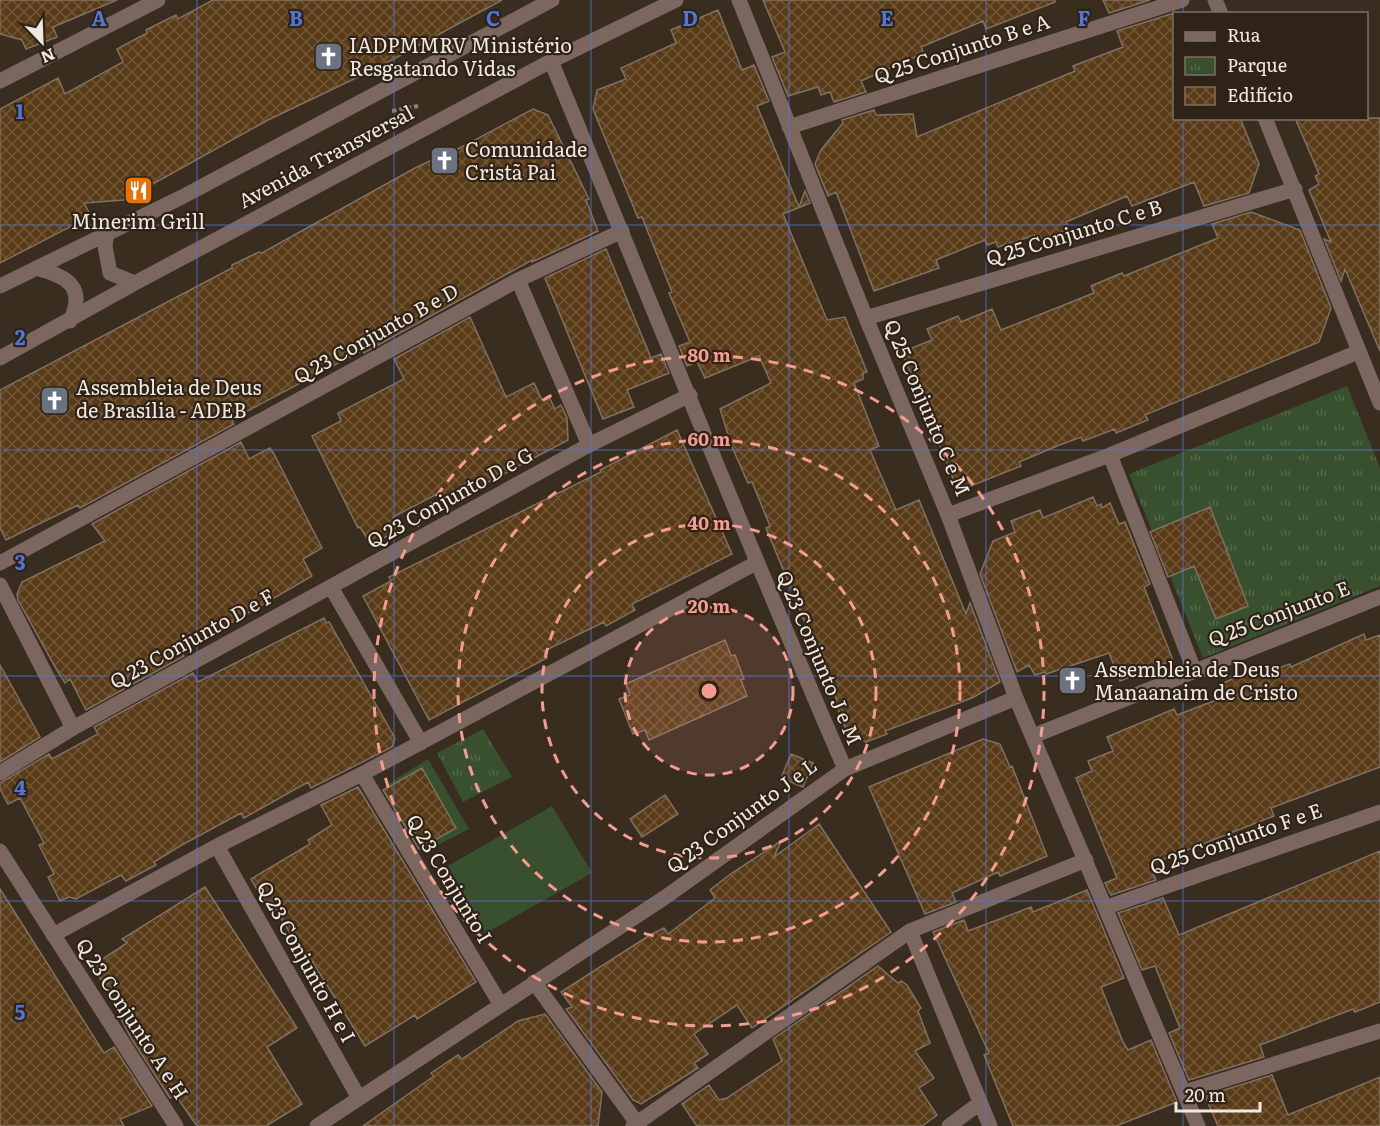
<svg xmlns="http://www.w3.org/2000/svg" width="1380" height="1126" viewBox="0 0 1380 1126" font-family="Literata,serif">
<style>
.grass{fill:#38502e}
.park{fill:url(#park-tufts)}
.building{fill:url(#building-cross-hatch);stroke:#7f7162;stroke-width:1.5}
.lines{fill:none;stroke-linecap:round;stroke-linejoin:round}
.path{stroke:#8d8378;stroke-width:4;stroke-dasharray:4.5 3;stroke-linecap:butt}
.minor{stroke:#7c6760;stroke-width:15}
.grid{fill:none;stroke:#5275da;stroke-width:1.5;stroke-opacity:0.55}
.ring{fill:none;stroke:#f59c90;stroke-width:3;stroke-dasharray:10 8}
.labels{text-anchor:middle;stroke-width:4.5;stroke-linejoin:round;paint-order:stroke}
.poi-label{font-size:20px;fill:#f1e9e1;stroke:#2e2316;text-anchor:start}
.street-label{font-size:20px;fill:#f1e9e1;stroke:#2e2316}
.grid-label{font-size:20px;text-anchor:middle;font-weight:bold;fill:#5275da;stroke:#2e2316;stroke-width:4.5;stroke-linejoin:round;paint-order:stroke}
.centre{fill:#f59c90;stroke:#2e2316;stroke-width:3}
.ring-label{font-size:18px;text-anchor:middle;font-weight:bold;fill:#f59c90;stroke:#2e2316;stroke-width:4.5;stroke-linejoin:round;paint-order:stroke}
</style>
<defs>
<pattern id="park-tufts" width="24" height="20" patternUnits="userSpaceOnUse" patternTransform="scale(1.5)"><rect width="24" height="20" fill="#38502e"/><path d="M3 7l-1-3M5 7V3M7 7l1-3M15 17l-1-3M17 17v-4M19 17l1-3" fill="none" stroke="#55694c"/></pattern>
<pattern id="building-cross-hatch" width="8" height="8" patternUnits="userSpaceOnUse" patternTransform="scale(1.5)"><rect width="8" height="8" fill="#593b17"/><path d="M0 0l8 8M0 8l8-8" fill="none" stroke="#715738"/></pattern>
</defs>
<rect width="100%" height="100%" fill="#392d20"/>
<path class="grass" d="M428 759 469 829 426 851 386 785Z
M552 806 592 873 486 933 448 866Z"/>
<path class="park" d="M1347 386 1380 468V586L1203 658 1129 474Z
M483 729 512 777 463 802 437 753Z"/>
<path class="building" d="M0 0H117L53 27 57 37 26 49 22 40 0 34Z
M213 0H502L377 68 268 120 124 200 84 203 91 216 0 263V109L58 78 65 94 123 62 117 49 147 33 146 30 176 15 178 19Z
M763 0H1055V2L986 29 983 21 921 47 924 53 861 81 866 92 834 102 830 92 821 95 818 87 788 96 772 57 785 52Z
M1103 0H1150L1109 13Z
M718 10 742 70 754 65 769 101 757 106 799 207 805 191 810 203 783 214 827 320 845 317 867 372 863 373V379L854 383 879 446 870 450 896 510 919 500 966 614 970 603 1000 682 972 698 885 731 887 734 866 742 848 735 835 701 837 700 766 528 770 526 752 482 748 483 732 447 720 409 771 383 759 356 705 378 697 362 687 366 679 346 690 342 669 293 672 292 642 217 638 218 593 109 597 90 626 79 621 68 676 43 671 30Z
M1174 13V118H1240L1259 164 1249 193 1204 206 1194 182 1132 206 1127 196 1066 222 1069 229 1038 241 1035 235 998 247 996 242 987 245 985 240 936 260 939 268 874 291 836 192 828 196 815 164 821 150 843 123 842 120 874 110 876 115 913 114 917 137 1075 71 1073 66 1123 47 1117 31Z
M533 109 548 115 589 199 586 200 598 231 532 262V260L364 353 363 350 236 417 232 421 234 424 80 508 78 505 6 540 0 528V390L232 268V265L259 252 262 253 415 168 438 157 439 159Z
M1295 118H1380V351L1345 269 1341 281 1324 239 1331 242 1309 190 1319 184 1315 176 1319 174Z
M1251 212 1300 230 1331 308 1319 342 1145 415 1148 420 1116 433 1115 429 1083 441 1081 437 1057 446 1019 462 1021 466 958 491 902 352 932 340 927 329 958 316 961 322 992 309 1001 330 1094 293 1091 286 1122 273 1124 276 1218 238 1212 224Z
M606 249 651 358 661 354 669 373 627 390 634 407 603 419 545 278Z
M470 317 506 397 534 383 542 400 549 397 555 409 561 405 567 418 568 440 458 498 454 492 441 499 439 493 393 517 400 529 371 545 360 527 358 528 312 436 341 421 338 413 404 379 394 359Z
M677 430 732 554 632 604 635 610 606 626 604 622 544 651 547 658 429 720 363 596 391 581 389 577 601 472 600 470Z
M241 442 249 459 270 448 274 454 322 548 303 559 312 576 181 652 184 656 86 710 70 679 65 683 58 672 18 600 17 594 22 582 105 541 92 524Z
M1093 497 1097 506 1101 504 1102 508 1110 503 1119 524 1125 522 1150 584 1144 587 1173 660 1120 681 1109 653 1046 674 1045 672 1035 675 1029 665 1017 672 980 574 991 546 993 541 1015 532 1011 521 1040 510 1043 518Z
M1210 507 1248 606 1216 619 1194 566 1168 577 1150 532Z
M324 618 326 623 329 622 395 738 392 747 311 788 308 782 244 818 241 813 180 846 154 862 156 865 126 881 121 875 76 899 69 897 60 901 48 877 54 874 39 845 44 843 20 798 8 804 0 789V783L49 754 52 759 98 734 94 727 193 673 198 682Z
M1364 634 1366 640 1380 635V767L1271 808 1274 816 1149 865 1156 880 1111 895 1105 883 1117 878 1076 778 1092 771 1088 761 1113 751 1107 737 1174 709 1177 715 1224 697 1219 685 1250 671 1253 677 1290 664 1291 667Z
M725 640 731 656 735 655 744 679 741 680 747 696 649 740 645 730 633 734 619 699 630 695 626 684Z
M0 665 40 737 0 762Z
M983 739 1000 744 1010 767 1012 766 1047 856 1000 876 998 872 952 893 956 902 925 914 869 787Z
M791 754 813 763 803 787 781 778Z
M422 768 456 828 419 849 383 790Z
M358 787 476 982 417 1019 415 1015 365 1046 312 961 309 963 272 904 268 908 251 879 310 844 308 840 332 825 321 805Z
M665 795 678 814 642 837 630 819Z
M819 824 891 932 752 1028 737 1005 694 1034 708 1054 694 1063 698 1068 641 1104 633 1100 566 1009 572 1007 561 992 650 935 664 928 668 934 715 898 710 890 732 873 781 841 774 857Z
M1380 851V1002L1355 1012 1353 1009 1260 1045 1264 1057 1189 1080 1169 1033 1180 1028 1155 966 1142 970 1118 913 1163 898 1179 935Z
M205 887 297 1028 267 1047 302 1104 266 1126H197L176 1096 170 1098 131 1038 97 972 98 962 127 943 122 939Z
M0 889 104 1053 114 1047 152 1106 120 1119 124 1126H0Z
M1087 890 1124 978 1101 987 1123 1042 1128 1050 1151 1040 1177 1102 1116 1126H1013L984 1055 989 1053 933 932 964 920 968 931 1031 907 1033 912Z
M878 966 898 983 901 981 907 985 921 1008 918 1011 930 1043 915 1051 934 1078 919 1088 937 1115 922 1126H697L682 1104 709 1085 719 1100 727 1098 782 1061 773 1039Z
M545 1014 602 1092 598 1126H363L434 1076 431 1073 458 1055 462 1059 518 1021Z
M1272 1075 1288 1115 1380 1077V1126H1218L1205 1096Z"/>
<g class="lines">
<path class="path" d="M392 111 418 106"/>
<path class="minor" d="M739 0 866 318 948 515 1016 698 1198 1126
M1215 0 1221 14
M551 61C649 297 743 534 845 769
M0 81 158 0
M1265 118 1380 403
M789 127 1182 0
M107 234 105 246 110 273 135 283
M36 268C66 276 87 286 70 321
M518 280 589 445
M0 286 182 197 552 0
M866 318 1295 189
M0 358 135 283 551 61 676 0
M1110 455 1194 670
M948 515 1110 455 1358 352
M0 563 518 280 622 231
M0 585 73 728
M331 587 421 743
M1033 736 1380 597
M0 773 73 728 589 445 690 395
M362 774 501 1005
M217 846 359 1098
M0 851 176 1126
M1107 907 1380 812
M910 931 990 1126
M53 935 217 846 362 774 756 563
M534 982 637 1123
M1185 1092 1380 1031
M317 1126 664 898 845 769 1016 698
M633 1126 910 931 1086 860
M949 1126 980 1103"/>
</g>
<path class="grid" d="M197 0V1126M394 0V1126M591 0V1126M789 0V1126M986 0V1126M1183 0V14M1183 118V1126M0 225H1380M0 450H1380M0 676H1380M0 901H1380"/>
<circle cx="709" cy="691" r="84" fill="#f59c90" fill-opacity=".12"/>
<g class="ring">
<circle cx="709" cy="691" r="84"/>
<circle cx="709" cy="691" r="167"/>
<circle cx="709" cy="691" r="251"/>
<circle cx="709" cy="691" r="335"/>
</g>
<defs>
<symbol id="church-square" viewBox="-11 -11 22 22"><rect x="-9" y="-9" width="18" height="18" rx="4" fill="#6b7280" stroke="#2e2316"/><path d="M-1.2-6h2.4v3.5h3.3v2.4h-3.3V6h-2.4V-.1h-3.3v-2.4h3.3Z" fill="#fff"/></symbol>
<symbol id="restaurant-square" viewBox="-11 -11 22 22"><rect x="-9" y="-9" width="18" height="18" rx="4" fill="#e8710a" stroke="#2e2316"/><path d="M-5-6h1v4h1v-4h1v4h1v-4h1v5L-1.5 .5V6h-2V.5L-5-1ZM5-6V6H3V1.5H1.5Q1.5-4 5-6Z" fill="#fff"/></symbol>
</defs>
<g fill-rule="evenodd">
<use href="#church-square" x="312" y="40" width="33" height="33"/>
<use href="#church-square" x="428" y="144" width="33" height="33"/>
<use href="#restaurant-square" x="122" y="174" width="33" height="33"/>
<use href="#church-square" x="38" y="384" width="33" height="33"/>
<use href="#church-square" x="1056" y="664" width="33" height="33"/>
</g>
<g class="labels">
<g class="poi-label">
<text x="349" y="53">IADPMMRV Ministério<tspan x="349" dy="23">Resgatando Vidas</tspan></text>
<text x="465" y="157">Comunidade<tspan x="465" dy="23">Cristã Pai</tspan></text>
<text x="138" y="229" text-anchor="middle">Minerim Grill</text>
<text x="76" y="395">Assembleia de Deus<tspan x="76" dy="23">de Brasília - ADEB</tspan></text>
<text x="1094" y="677">Assembleia de Deus<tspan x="1094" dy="23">Manaanaim de Cristo</tspan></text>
</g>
<g class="street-label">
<text transform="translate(962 49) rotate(-18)" y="7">Q 25 Conjunto B e A</text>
<text transform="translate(326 157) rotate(-28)" y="7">Avenida Transversal</text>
<text transform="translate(1074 233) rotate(-17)" y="7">Q 25 Conjunto C e B</text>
<text transform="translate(376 334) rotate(-29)" y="7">Q 23 Conjunto B e D</text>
<text transform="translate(927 408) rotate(67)" y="7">Q 25 Conjunto C e M</text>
<text transform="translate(450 498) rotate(-29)" y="7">Q 23 Conjunto D e G</text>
<text transform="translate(1279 614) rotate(-21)" y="7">Q 25 Conjunto E</text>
<text transform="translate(192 639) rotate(-29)" y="7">Q 23 Conjunto D e F</text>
<text transform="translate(819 658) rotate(67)" y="7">Q 23 Conjunto J e M</text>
<text transform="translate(742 816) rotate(-36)" y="7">Q 23 Conjunto J e L</text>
<text transform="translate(1236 839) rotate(-19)" y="7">Q 25 Conjunto F e E</text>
<text transform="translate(449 879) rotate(59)" y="7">Q 23 Conjunto I</text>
<text transform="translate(306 962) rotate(61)" y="7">Q 23 Conjunto H e I</text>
<text transform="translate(132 1019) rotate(57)" y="7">Q 23 Conjunto A e H</text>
</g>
</g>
<g class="grid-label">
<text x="99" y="26">A</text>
<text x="296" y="26">B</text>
<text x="493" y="26">C</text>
<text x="690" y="26">D</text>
<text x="887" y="26">E</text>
<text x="1084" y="26">F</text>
<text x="20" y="119">1</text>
<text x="20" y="345">2</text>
<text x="20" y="570">3</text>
<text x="20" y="795">4</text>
<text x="20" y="1020">5</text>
</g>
<circle cx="709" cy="691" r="9" class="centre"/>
<g class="ring-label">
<text x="709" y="362">80 m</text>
<text x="709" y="446">60 m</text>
<text x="709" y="530">40 m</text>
<text x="709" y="613">20 m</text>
</g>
<rect x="1173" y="12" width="195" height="108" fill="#2e2316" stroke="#7c7267" stroke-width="1.5"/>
<rect x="1185" y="32" width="30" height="9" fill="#7c6760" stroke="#7c7267" stroke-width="1.5"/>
<text x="1227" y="42" font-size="18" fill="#f1e9e1">Rua</text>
<rect x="1185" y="57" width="30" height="18" fill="url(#park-tufts)" stroke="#7c7267" stroke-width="1.5"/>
<text x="1227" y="72" font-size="18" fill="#f1e9e1">Parque</text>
<rect x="1185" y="87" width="30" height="18" fill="url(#building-cross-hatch)" stroke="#7c7267" stroke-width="1.5"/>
<text x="1227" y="102" font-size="18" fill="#f1e9e1">Edifício</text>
<g transform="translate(42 42) rotate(157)" stroke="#2e2316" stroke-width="4.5" paint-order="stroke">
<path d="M0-4.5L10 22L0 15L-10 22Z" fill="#f1e9e1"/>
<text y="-9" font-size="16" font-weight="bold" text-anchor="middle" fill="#f1e9e1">N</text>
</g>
<path d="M1176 1102v9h84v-9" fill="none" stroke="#f1e9e1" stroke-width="3"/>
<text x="1185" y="1102" font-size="18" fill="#f1e9e1" stroke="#2e2316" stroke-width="4.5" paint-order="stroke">20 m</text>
</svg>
